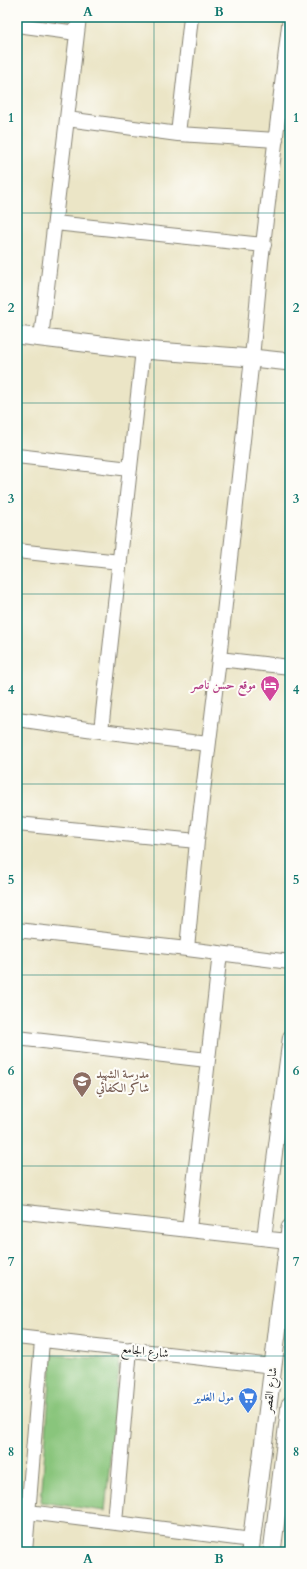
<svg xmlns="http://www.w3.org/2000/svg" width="307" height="1569" viewBox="0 0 307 1569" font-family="Cardo,Amiri,serif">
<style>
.green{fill:#89c57b;stroke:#52704c}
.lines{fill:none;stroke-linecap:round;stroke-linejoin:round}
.minor-casing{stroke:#848071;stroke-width:16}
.tertiary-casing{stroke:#848071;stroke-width:19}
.minor{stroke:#fff;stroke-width:14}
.tertiary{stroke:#fff;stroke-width:17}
.grid{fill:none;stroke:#0f766e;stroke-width:1;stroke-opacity:0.55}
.labels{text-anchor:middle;stroke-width:4;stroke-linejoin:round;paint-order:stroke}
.hotel-label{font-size:12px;font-weight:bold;fill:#b23c85;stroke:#fdfcf7;text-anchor:end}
.education-label{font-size:12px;font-weight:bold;fill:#785e54;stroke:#fdfcf7;text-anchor:start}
.street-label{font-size:12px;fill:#1c1c1c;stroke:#fdfcf7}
.shop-label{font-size:12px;font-weight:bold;fill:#366cbe;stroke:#fdfcf7;text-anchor:end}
.neatline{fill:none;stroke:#0f766e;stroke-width:1.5}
.grid-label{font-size:13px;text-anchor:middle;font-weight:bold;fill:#0f766e}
</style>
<rect width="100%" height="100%" fill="#fdfcf7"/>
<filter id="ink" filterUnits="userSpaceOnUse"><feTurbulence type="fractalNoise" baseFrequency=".025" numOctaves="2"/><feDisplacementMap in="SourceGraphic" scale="8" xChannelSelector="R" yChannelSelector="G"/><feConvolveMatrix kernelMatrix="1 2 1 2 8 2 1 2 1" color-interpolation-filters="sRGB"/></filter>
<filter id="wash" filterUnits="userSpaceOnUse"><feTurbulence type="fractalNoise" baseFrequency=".012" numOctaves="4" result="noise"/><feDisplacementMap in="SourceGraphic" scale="16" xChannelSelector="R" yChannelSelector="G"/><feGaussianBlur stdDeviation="0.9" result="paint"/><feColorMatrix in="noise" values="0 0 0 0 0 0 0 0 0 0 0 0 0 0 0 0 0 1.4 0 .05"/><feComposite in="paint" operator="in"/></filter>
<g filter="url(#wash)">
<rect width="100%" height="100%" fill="#ebe5c6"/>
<path class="green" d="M52 1355 120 1360 105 1511 41 1502Z"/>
</g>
<g filter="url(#ink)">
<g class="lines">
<defs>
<path id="minor" d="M17 25 77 33
M67 119 178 134 276 140
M178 134 191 17
M55 223 264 245
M41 338 79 17
M17 456 130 469
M17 551 120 562
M219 659 290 667
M17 719 101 731 208 744
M101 731 143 350
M17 824 197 841
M17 930 187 949 290 962
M187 949 197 841 219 659 252 358 261 262 290 17
M17 1038 207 1060
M17 1211 288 1241
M189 1229 220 953
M264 1238 290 1037
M17 1337 273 1366
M28 1512 252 1540
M115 1522 130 1349
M25 1552 42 1341"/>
<path id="tertiary" d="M17 335 143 350 252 358 290 362
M250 1552 290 1228
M272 1552 290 1405"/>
</defs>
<use href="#minor" class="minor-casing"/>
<use href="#tertiary" class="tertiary-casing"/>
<use href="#minor" class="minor"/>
<use href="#tertiary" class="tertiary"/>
</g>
</g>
<path class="grid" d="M154 17V1552M17 213H290M17 403H290M17 594H290M17 784H290M17 975H290M17 1166H290M17 1356H290"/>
<defs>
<symbol id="hotel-pin" viewBox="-11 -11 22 30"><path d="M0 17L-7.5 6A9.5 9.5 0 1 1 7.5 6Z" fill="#d1479c" stroke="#fdfcf7"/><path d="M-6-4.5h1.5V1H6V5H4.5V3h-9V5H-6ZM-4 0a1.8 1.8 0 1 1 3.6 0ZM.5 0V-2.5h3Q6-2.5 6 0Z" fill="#fff"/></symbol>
<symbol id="school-pin" viewBox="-11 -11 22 30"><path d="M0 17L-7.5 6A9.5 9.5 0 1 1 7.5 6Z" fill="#8d6e63" stroke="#fdfcf7"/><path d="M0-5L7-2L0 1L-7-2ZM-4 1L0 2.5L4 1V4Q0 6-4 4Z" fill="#fff"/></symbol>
<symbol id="supermarket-pin" viewBox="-11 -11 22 30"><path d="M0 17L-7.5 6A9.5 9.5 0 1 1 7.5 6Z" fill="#3f7fe0" stroke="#fdfcf7"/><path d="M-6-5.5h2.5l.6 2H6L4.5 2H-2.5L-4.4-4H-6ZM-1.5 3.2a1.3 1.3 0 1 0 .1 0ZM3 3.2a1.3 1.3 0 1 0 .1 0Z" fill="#fff"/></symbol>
</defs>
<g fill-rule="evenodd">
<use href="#hotel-pin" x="259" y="674" width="22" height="30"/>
<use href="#school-pin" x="71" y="1070" width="22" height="30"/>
<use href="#supermarket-pin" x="237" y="1386" width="22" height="30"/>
</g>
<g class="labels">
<g class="hotel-label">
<text x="256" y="689">موقع حسن ناصر</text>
</g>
<g class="education-label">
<text x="96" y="1078">مدرسة الشهيد<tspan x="96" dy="14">شاكر الكفائي</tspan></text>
</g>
<g class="street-label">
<text transform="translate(145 1351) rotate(6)" y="4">شارع الجامع</text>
<text transform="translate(270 1390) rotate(-83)" y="4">شارع القصر</text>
</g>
<g class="shop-label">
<text x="234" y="1401">مول الغدير</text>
</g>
</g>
<rect width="307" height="1569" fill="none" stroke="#fdfcf7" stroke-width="44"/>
<rect x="22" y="22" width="263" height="1525" class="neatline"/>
<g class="grid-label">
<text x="88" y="16">A</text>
<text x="219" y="16">B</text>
<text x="11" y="122">1</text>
<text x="296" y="122">1</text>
<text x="11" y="312">2</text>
<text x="296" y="312">2</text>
<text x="11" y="503">3</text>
<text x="296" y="503">3</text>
<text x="11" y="694">4</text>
<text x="296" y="694">4</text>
<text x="11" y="884">5</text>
<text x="296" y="884">5</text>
<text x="11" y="1075">6</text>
<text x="296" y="1075">6</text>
<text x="11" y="1266">7</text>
<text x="296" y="1266">7</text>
<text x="11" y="1456">8</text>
<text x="296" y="1456">8</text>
<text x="88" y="1563">A</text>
<text x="219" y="1563">B</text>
</g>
</svg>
